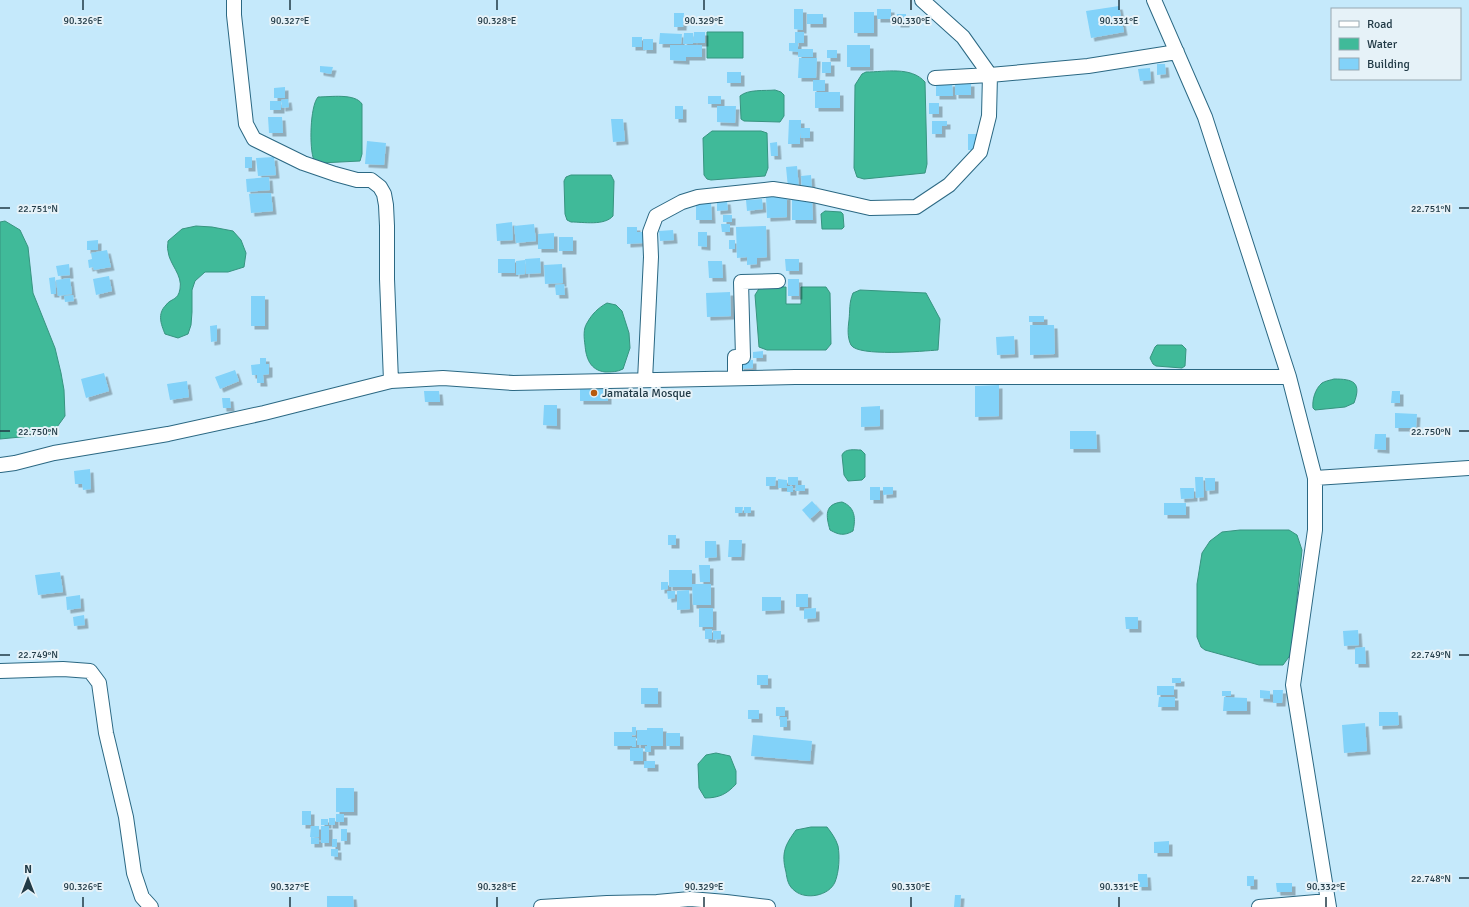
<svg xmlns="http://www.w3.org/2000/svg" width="1469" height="907" viewBox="0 0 1469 907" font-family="Signika,sans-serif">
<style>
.water{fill:#40ba99;stroke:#379480}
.building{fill:#82d2f9;filter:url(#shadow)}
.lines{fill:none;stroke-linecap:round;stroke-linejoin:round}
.minor-casing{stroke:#2b6883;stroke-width:16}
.minor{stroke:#fff;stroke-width:14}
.ticks{fill:none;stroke:#213a46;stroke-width:1.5}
.poi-dot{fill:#b7590c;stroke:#e6f2f8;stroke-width:1.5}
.labels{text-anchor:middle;stroke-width:4;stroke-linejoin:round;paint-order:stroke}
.poi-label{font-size:12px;fill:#213a46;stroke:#e6f2f8;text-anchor:start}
.ticks-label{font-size:10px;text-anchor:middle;fill:#213a46;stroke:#e6f2f8;stroke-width:4;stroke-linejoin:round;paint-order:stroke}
</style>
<defs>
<filter id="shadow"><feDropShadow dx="3.5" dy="3.5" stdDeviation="0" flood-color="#0004"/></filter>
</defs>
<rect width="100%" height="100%" fill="#c5e9fb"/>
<path class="water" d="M707 32H743V58H707Z
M866 72C885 72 911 66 925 82L927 164 925 173 864 179 857 177 854 168 855 85 862 74Z
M775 90 781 92 784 95V116L780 122 744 121 741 119 740 96C748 89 765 91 775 90Z
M318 97C330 97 355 93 362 104V154L360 161 320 163 314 160C309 149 310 106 318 97Z
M712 131H761L767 133 768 168 765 176 711 180 707 179 704 175 703 138Z
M571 175H611L614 181 613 216C604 226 584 222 571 222L567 220 565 214 564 181 566 177Z
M825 211 841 212 843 214 844 227 842 229H822L821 214Z
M5 221 20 230 28 247 33 293 55 348 61 373 64 390 65 416 52 434 0 439V222Z
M196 226 212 227 233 231 241 240 246 253 244 267 228 272H205L195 281 192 290V312L191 325 188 334 178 338 165 334C161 324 157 314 166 305 171 298 178 301 180 289 183 275 169 264 168 251 167 248 168 244 168 241L182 229Z
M760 287H786V304H801V287H826L830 293 831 344 826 350H767L759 347 755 295Z
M860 290 926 293 940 319 938 350C924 351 858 357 851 345 847 337 848 328 849 320 850 311 849 302 853 293Z
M607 303 616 305 622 311 629 333 630 348 623 369C617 372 612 372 605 372 590 370 586 358 585 345 584 338 583 329 587 323 592 314 598 308 607 303Z
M1157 345H1182L1186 349 1185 366 1182 368 1156 366 1153 364 1150 358 1155 347Z
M1334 379C1353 379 1362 382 1354 403L1345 407 1315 410 1313 408C1312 400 1315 389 1322 383 1325 381 1331 380 1334 379Z
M861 450 865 454V477L862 480 848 481 844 475 842 455C845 448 855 450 861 450Z
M842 502C855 507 856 518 853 531 844 536 839 535 830 530 826 516 824 504 842 502Z
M1240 530H1289L1297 535 1302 550 1291 654 1283 665H1259L1205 650 1201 647 1197 637V584L1202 553 1210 541 1222 532Z
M716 753 730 756 736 771V784C727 794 719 798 705 798L699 788 698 764 706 755Z
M811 827H827C831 832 836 839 838 846 840 857 839 872 835 882 829 896 806 900 795 891 788 886 787 879 786 872 781 853 785 845 796 830Z"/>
<path class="building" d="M1119 6 1124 32 1091 38 1086 11Z
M794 9H803V30L794 29Z
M877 9H891V19H877Z
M854 12H874V33H854Z
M674 13H684L683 27H674Z
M807 14H823V24H807Z
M897 14H906V24H897Z
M694 32H705V43H693Z
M795 32H804V43H795Z
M660 33 682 34 681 44H659Z
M684 33H693V44H683Z
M632 37H642V47H632Z
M643 39H653V50H643Z
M789 43H798V49H813V57H798V52L789 51Z
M670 45H702V57H686V61L670 60Z
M847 45H870V67H847Z
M827 50H837V58H827Z
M799 58H817L816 78H798Z
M822 62H831V73H822Z
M1157 64H1165L1166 74 1157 75Z
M320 66 333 67 331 74 320 72Z
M1150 68 1151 80 1140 81 1138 69Z
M727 72H741V83H727Z
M813 80H825V91H813Z
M952 83 953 96H936V84Z
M955 83H971V95H955Z
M285 87V98H274V88Z
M815 92H840V108H815Z
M708 96H721V104H708Z
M288 99 289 107 282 108 281 100Z
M270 101H281V110H270Z
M929 103H939V114H929Z
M675 106H683V119H675Z
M717 106H736L735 123 717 122Z
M268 117H282L283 133H269Z
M611 119H623L625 141 613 142Z
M789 120H801V128H810V138H801L800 133V144H788Z
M932 121H947V126H942V134H932Z
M968 134H983V150H968Z
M367 141 386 143 384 165 365 164Z
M777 142 778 156H771L770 143Z
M245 157H252V168H245Z
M274 157 276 175 258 176 256 158Z
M797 166 799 188H788L786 167Z
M811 175 812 190 802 191 801 176Z
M269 177 270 190 247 192 246 179Z
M271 193 273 211 251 213 249 194Z
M787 196V217L767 218 766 197Z
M812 197 813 220H792V198Z
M762 199 763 209 747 211 746 200Z
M717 201H727L728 210 717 211Z
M711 203 712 220H696V204Z
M723 215H732V222H723Z
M512 222 513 240 497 241 496 224Z
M534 224 536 241 516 243 514 226Z
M721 224H730V232H722Z
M766 226 767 257 757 258V264L747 265V257L737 258 736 227Z
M627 227H637V232H643V243L627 244Z
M673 230 674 240 660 241 659 231Z
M698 232H707V247L698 246Z
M554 233V249H538V234Z
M559 237H573V251H559Z
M98 240V250H87V241Z
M729 240H735V249H729Z
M107 250 111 267 94 270 93 267 89 268 88 260 92 259 91 253Z
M540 258 541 273 526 274 525 259Z
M498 259H515V273H498Z
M785 259H799V271H786Z
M525 260V274L516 275V261Z
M708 261H722L723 278H709Z
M69 264 70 275 58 276 56 266Z
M562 264 563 283 545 284 544 265Z
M109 276 112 291 96 295 93 279Z
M55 277 56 294H51L49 278Z
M70 278 72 294 58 296 56 280Z
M788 279H799V296H788Z
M564 284 565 295H556L555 285Z
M730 292 731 316 707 317 706 293Z
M73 295 74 301 65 302 64 296Z
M251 296H265V326H251Z
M1029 316H1044V322H1029Z
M217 325V341L211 342 210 326Z
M1030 325H1054L1055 354 1030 355Z
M1014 336 1015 354 997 355 996 337Z
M763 351V358H753V352Z
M260 358H266V364H269V374L263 375 264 383H257V375H252L251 365 260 364Z
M753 360V368L740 369V361Z
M235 370 239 381 220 389 215 377Z
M104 373 109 391 86 398 81 379Z
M187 381 189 397 170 400 167 384Z
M608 382V401H580V386Z
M999 385V416L975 417V386Z
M424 391H439L440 402H425Z
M1392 391H1400V403H1391Z
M222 398H230L231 408H223Z
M544 405H557V426L543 425Z
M880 406V426L861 427V407Z
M1395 413 1417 414 1416 428H1395Z
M1070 431H1096L1097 449H1070Z
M1375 434H1386V450L1374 449Z
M90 469 91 489 83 490 82 484H75L74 471Z
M766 477H776L775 486H766Z
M788 477H798V485H805V491H795L796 485H788Z
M1195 477H1203L1204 497 1196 498Z
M1205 478H1215V490L1206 491Z
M778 479 787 480V486H793V492H787V488H778Z
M870 487H880V500H870Z
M883 487H893V494L883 495Z
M1180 488H1194V498L1181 499Z
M812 501 820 510 810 519 802 510Z
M1164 503H1186V515H1164Z
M735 507H743L742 513H735Z
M744 507H751V513H744Z
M668 535H676V545H668Z
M729 540H742L741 557H728Z
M705 541H716L717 557 705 558Z
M699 565H710V582H700Z
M669 570H692V587H669Z
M60 572 63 592 38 595 35 575Z
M661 582H668V589L661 590Z
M692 584H711V605H693Z
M689 590 690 609 677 610V591Z
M667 591H675V598L668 599Z
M796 594H808V607H796Z
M80 595 81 608 67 610 66 597Z
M762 597H781V610L762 611Z
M699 608H713V627H699Z
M816 608V618L804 619V609Z
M84 615 85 625 74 626 73 617Z
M1125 617H1138V629H1126Z
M705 629H712V639H705Z
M1358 630 1359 645 1344 646 1343 631Z
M713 631H721V639L713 640Z
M1365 647 1366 664H1355V648Z
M757 675H768V685H757Z
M1172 678H1181V683H1172Z
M1157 686H1174V695H1157Z
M641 688H658V704H641Z
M1260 690 1270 691V699L1260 698Z
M1273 690H1283L1282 703H1273Z
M1222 691H1231V696H1222Z
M1159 697H1175V707H1158Z
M1224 697 1247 698V711H1223Z
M776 707H785V716H776Z
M748 710H759V719H748Z
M1379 712H1398L1399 725 1379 726Z
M780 717H787V727H780Z
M1365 723 1367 751 1344 753 1342 725Z
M632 727H636V735H632V737H636V747H632V742V746H614V732H632Z
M647 728H663V746H651V752H645V746H647Z
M637 730H647V745H637Z
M666 733H680V746H666Z
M753 735 812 741 810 761 751 756Z
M630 748H643V761H630Z
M644 761H655V768H644Z
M336 788H354V812H336Z
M302 811H311V825H302Z
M336 814H344V822H336Z
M329 818H335V825H329Z
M321 819H328V825H321Z
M311 826H319V837H310Z
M321 826H329V843H321Z
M341 829H347V841H341Z
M311 837 319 838V844H311Z
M332 839H337V847H332Z
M1169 841V853H1154V842Z
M331 849H338V857L331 856Z
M1138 874H1147L1148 887H1138Z
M1247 876H1254V886H1247Z
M1276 883H1292V892H1277Z
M955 895H961L960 907H954Z
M327 896H353L354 907H327Z"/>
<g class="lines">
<defs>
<path id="minor" d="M234 0V15L246 124 254 139 303 163 335 174 357 180H371L380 187 384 194 386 205 387 226V279L391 381
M1154 0 1205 117 1289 377 1315 478V530L1293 685 1329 907
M935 78 990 75 1088 66 1177 52
M735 378V357H743L741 282 778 281
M645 380 651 257 650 232 656 216 682 202 698 197 773 189 813 195 870 208 916 207 949 185 980 152 989 116 990 75 963 37 922 0
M0 465 15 463 54 453 168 434 264 413 391 381 443 378 513 383 795 377H1289
M1315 478 1469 468
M0 671 63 669 90 671 99 683 106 733 126 817 134 873 142 897 151 907
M541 907 607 903 657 902 690 899 726 902 768 907
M1259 907 1328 901"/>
</defs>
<use href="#minor" class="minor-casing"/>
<use href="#minor" class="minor"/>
</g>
<path class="ticks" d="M83 0V10M290 0V10M497 0V10M704 0V10M911 0V10M1119 0V10M0 208H10M1459 208H1469M0 431H10M1459 431H1469M0 655H10M1459 655H1469M1459 878H1469M83 897V907M290 897V907M497 897V907M704 897V907M911 897V907M1119 897V907M1326 897V907"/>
<circle class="poi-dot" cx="594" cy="393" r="4"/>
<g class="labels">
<g class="poi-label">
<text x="602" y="397">Jamatala Mosque</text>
</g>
</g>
<g class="ticks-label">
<text x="83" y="24">90.326°E</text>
<text x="290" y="24">90.327°E</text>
<text x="497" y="24">90.328°E</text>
<text x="704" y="24">90.329°E</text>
<text x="911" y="24">90.330°E</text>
<text x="1119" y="24">90.331°E</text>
<text x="38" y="212">22.751°N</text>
<text x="1431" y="212">22.751°N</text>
<text x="38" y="435">22.750°N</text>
<text x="1431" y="435">22.750°N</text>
<text x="38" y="658">22.749°N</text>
<text x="1431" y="658">22.749°N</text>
<text x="1431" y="882">22.748°N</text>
<text x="83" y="890">90.326°E</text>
<text x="290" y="890">90.327°E</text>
<text x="497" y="890">90.328°E</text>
<text x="704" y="890">90.329°E</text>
<text x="911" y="890">90.330°E</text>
<text x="1119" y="890">90.331°E</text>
<text x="1326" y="890">90.332°E</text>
</g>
<rect x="1331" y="8" width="130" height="72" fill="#e6f2f8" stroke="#97a8b1"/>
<rect x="1339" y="21" width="20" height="6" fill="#ffffff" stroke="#97a8b1"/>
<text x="1367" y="28" font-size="12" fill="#213a46">Road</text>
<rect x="1339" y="38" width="20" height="12" fill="#40ba99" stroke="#97a8b1"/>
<text x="1367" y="48" font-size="12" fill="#213a46">Water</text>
<rect x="1339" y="58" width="20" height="12" fill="#82d2f9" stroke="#97a8b1"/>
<text x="1367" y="68" font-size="12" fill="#213a46">Building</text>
<g transform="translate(28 879)" stroke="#e6f2f8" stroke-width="3" paint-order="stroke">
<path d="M0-3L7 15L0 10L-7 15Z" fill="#213a46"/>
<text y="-6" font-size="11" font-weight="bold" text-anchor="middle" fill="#213a46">N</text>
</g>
</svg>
